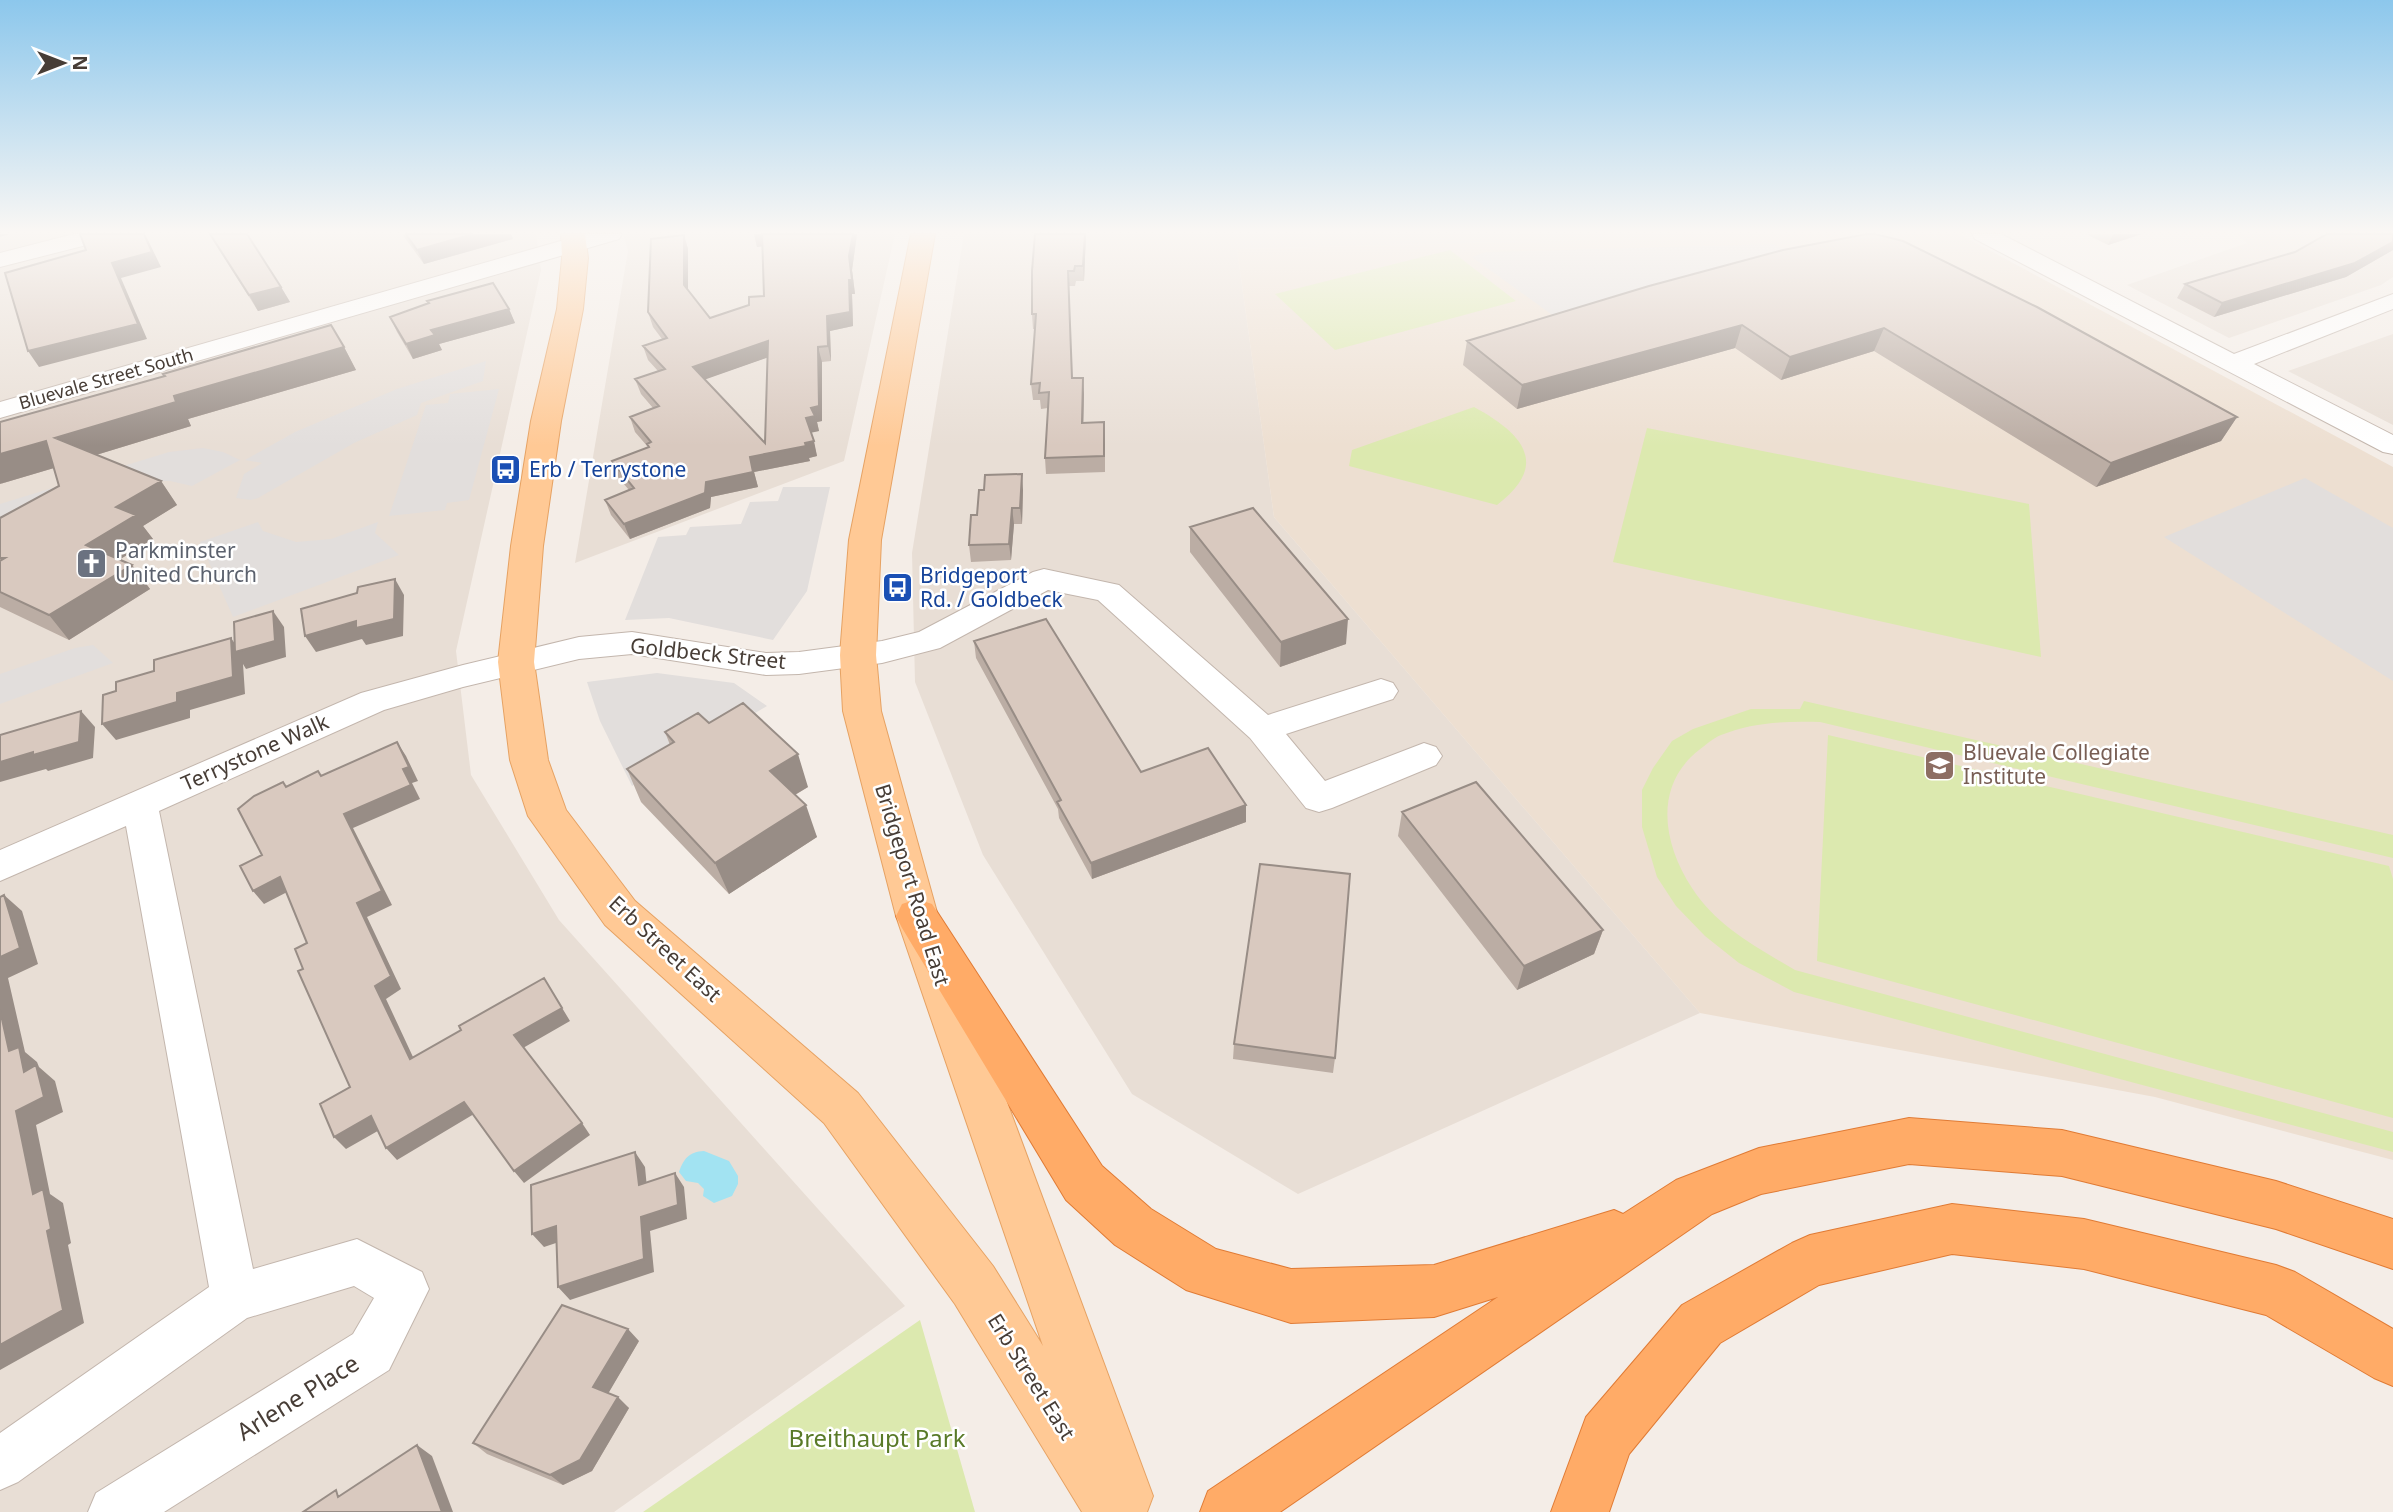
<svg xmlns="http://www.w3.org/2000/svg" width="2393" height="1512" viewBox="0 0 2393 1512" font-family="'Noto Sans',sans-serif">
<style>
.residential{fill:#e8ded5}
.education{fill:#eddfd1}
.green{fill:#dce9af}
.parking{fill:#e2dedc}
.water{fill:#a2e3f2}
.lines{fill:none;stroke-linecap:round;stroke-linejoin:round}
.minor-casing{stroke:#c3b6ad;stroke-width:2}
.major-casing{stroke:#e6a263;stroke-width:2}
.highway-casing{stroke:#e07b35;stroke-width:2}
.minor{fill:#fff;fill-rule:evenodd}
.major{fill:#ffc995;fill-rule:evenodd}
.highway{fill:#ffab67;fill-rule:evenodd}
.wall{fill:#bbada4;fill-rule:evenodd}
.shaded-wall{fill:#988d86}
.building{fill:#d9c9bf;stroke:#988d86;stroke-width:2;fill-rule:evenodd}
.labels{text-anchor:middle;stroke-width:5;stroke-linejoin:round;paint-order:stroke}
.far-street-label{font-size:18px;fill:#473d36;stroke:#fff}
.transit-label{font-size:21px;fill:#164399;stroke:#fff;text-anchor:start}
.worship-label{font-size:21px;fill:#5b616d;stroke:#fff;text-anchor:start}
.street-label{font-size:21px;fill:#473d36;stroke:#fff}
.education-label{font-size:21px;fill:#785e54;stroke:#fff;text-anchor:start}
.near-street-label{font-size:24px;fill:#473d36;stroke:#fff}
.near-park-label{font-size:24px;fill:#597a28;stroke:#fff}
</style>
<rect width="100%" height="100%" fill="#f4ede7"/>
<path class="residential" d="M0 234H536L541 270 456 651 471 775 559 920 905 1306 614 1512H0Z
M623 234H895L844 461 575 563 628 251Z
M964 234H1805L1237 249 1274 517 1700 1013 1298 1194 1132 1094 983 855 915 682 912 553Z
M2236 234H2393V277L2381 285 2229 338 2127 285 2247 243Z
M2393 334V425L2288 371Z"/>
<path class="education" d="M1805 234H1959L2393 467V1160L2155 1097 1700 1013 1274 517 1237 249Z"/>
<path class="green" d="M1450 250 1516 301 1335 350 1275 294Z
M1474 407C1522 433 1551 464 1497 505L1349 466 1352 450Z
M1647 428 2029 504 2041 657 1613 562Z
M1804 701 2393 835V858L1820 722C1786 721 1753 722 1721 735 1713 738 1706 745 1699 750 1653 786 1663 844 1692 888 1716 926 1758 948 1795 970L2393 1132V1152L1794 992 1739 963 1705 936 1676 906 1657 877 1642 827V790L1653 768 1672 741 1693 729 1751 709H1800Z
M1828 735 2389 866 2393 879V1118L1817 961Z
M920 1320 975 1512H643Z"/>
<path class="parking" d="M1775 244 1797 259 1562 322 1472 257 1486 252Z
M486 361 483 381 421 403 417 415 354 443 258 498 251 500 236 498 244 474 262 463 245 460 295 432 397 389Z
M499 389 469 500 447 503 445 510 389 516 426 405 448 403 450 394Z
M203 448 223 452 240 460 192 486 170 481H154L0 537V504L169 452Z
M2305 478 2393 528V681L2164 537Z
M783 487H830L807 591 773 640 669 618 625 620 658 537 686 535 690 527 741 524 750 502 778 501Z
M258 522 263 531 296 542 331 539 378 522 375 533 399 555 233 617 200 542Z
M93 645 113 663 0 704V674L75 648Z
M657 673 734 683 767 706 632 786 600 721 587 682Z"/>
<path class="water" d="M704 1151 729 1161 738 1176V1184L732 1196 714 1203 703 1196 704 1189 698 1183 686 1181 679 1172C684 1158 689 1152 704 1151Z"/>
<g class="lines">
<defs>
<path id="minor" d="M74 234H113L110 239 0 267V253Z
M585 234H622L619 239 0 418V402Z
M1972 234H2001L2234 354 2393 294V309L2254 364 2393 435V454L2383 452 1975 239Z
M1044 569 1119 585 1268 715 1381 679 1393 683 1398 691 1393 699 1286 734 1325 781 1424 743 1436 747 1442 756 1436 765 1332 808 1319 812 1306 808 1250 738 1098 600 1048 590 940 648 882 663 799 674 766 675 632 654 579 659 463 687 384 710 159 811 253 1269 357 1239 422 1272 429 1289 389 1370 164 1512H88L96 1493 353 1334 374 1298 354 1286 247 1318 18 1482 0 1490V1433L209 1287 126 826 0 881V850L361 693 463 665 579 637 632 632 766 653 799 652 882 641 919 632 1033 572Z"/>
<path id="major" d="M561 234H585L588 258 583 309 561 421 543 546 534 662 548 760 566 810 635 901 858 1093 993 1266 1043 1346 896 916 843 711 840 655 849 540 911 234H935L881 540 876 655 881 711 938 916 1153 1496 1147 1512H1082L955 1304 824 1123 605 925 528 816 510 760 498 662 511 546 531 421 557 309 562 258Z"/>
<path id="highway" d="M917 899 932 904 1102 1166 1151 1209 1216 1249 1291 1269 1434 1265 1614 1210 1623 1214 1676 1180 1759 1148 1909 1118 2062 1130 2276 1181 2393 1219V1269L2276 1229 2062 1176 1909 1164 1761 1194 1712 1214 1280 1512H1200L1208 1491 1498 1297 1434 1317 1291 1323 1186 1290 1115 1245 1066 1200 902 928 896 916 902 904Z
M1952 1204 2084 1219 2276 1265 2295 1272 2393 1329V1386L2374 1378 2266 1315 2084 1269 1952 1254 1819 1285 1720 1343 1629 1454 1609 1512H1551L1586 1417 1682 1305 1792 1243 1810 1235Z"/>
</defs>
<use href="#minor" class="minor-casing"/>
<use href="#major" class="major-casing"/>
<use href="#highway" class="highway-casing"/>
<use href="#minor" class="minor"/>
<use href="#major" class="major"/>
<use href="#highway" class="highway"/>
</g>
<path class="wall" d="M209 234H247L281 287 290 302 258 311Z
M402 234H511L513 239 424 264Z
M754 234H857L852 270 855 294H852L853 326 830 331 831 361 822 362V421L817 422 819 431 811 432 817 456 809 458 810 461 754 472 758 487 711 497 710 508 630 539 611 515 605 500 629 490 617 476 612 461 648 447 635 432 630 417 653 408 641 394 635 379 658 371 648 360 643 346 662 339 653 327 648 312 684 235 688 249V290L710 318 749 305 764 296 762 246 757 247ZM768 357 765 443 705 379Z
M1035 234H1086L1084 281H1076L1075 286H1069L1072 378H1083V423L1105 438V472L1046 474 1045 458 1048 408 1041 409 1040 400H1033L1031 384 1035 329H1033L1032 314Z
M2086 234H2142L2108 245Z
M2393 234V250L2346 277 2214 317 2177 298 2185 284 2295 252Z
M1783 250 2237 417 2221 441 2096 487 1874 351 1781 380 1735 348 1517 409 1463 365 1467 341Z
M509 309 515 323 439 344 442 350 413 359 397 332 390 317Z
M344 347 356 370 188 419 191 426 96 455 161 481 177 505 143 526 153 539 119 560 132 565 150 589 69 640 0 607V518L59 486 54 468 0 484Z
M984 490H1023L1022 524H1014L1011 560 971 562 969 545Z
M1190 527 1346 644 1280 667 1190 552Z
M974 641 1141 772 1246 822 1092 879 1059 818 1058 809 976 658Z
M709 723 808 787 795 795 817 837 729 894 641 802 627 769 670 745 665 732Z
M1402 812 1603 930 1594 954 1517 990 1398 836Z
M1234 1044 1335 1058 1333 1073 1233 1059Z
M639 1341 608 1393 629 1408 592 1471 563 1485 487 1454 473 1443Z"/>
<path class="shaded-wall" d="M0 234H11L0 237Z
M144 234H145L161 267 121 278 147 339 39 367 28 351 112 263Z
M473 234H511L513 239 424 264 417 250Z
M754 234H763L765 246 757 247Z
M853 234H857L852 270 855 294H852L853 326 830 331 831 361 828 346 827 316 849 256Z
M1085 234H1086L1084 281 1083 266Z
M2113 234H2142L2108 245Z
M684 235 688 249V299L684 285Z
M2393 242V250L2346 277 2214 317 2222 303Z
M281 287 290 302 258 311 249 295Z
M509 309 515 323 439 344 442 350 413 359 406 344 431 330Z
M1742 325 1735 348 1517 409 1522 385Z
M1884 328 1874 351 1781 380 1790 357Z
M768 341 772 356 698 382 693 367Z
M344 347 356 370 188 419 191 426 73 462 55 438 174 396Z
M818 347 822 362V421L817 422 819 431 810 433 806 418 811 408Z
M1083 378 1084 394 1083 439 1082 423Z
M2237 417 2221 441 2096 487 2111 463Z
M46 441 64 465 0 484V454Z
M814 441 817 456 809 458 810 461 754 472 758 487 711 497 710 508 630 539 624 524 706 482 750 457Z
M1022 474 1023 490 1022 524 1020 508Z
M161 481 177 505 143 526 153 539 104 569 86 545 116 507Z
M1012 508 1014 524 1011 560 1009 544Z
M132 565 150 589 69 640 49 615Z
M395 579 404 595 403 636 366 645 362 639 316 652 305 636Z
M273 611 284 627 286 657 246 669 243 664 245 694 190 710V718L116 740 102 724 177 693 231 638 240 651Z
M1348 619 1346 644 1280 667 1281 642Z
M81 711 95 727 93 758 48 771 46 769 0 782V762Z
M397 742 406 756 418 781 412 783 420 799 353 828 392 905 367 917 401 989 386 999 420 1072 410 1059 375 986 357 903 344 814 403 769Z
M798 754 808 787 781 803 770 771Z
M806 805 817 837 729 894 715 863Z
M1246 805V822L1092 879 1091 863Z
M280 877 291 890 264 904 253 891Z
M4 895 22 911 38 964 8 978 25 1052 37 1062 39 1067 55 1081 63 1112 36 1125 50 1194 63 1203 71 1243 68 1245 84 1323 0 1370V1345L33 1194 16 1111 24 1072 9 1051 0 1010V957Z
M1603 930 1594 954 1517 990 1524 966Z
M544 978 570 1021 523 1048 514 1035Z
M464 1102 474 1114 397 1160 386 1148Z
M371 1116 383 1128 346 1149 334 1137Z
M582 1123 590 1135 524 1183 514 1171Z
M635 1152 645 1167 648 1199 639 1185Z
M675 1173 684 1187 687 1219 650 1231 654 1272 570 1300 558 1287 641 1217Z
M556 1226 568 1239 544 1247 532 1234Z
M628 1329 639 1341 605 1399 593 1387Z
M618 1397 629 1408 592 1471 563 1485 550 1475Z
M417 1445 432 1456 453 1512H442Z"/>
<path class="building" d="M80 234H144L152 252 112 263 138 324 28 351 5 273 86 250Z
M210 234H247L281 287 249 295Z
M406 234H473L417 250Z
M762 234H853L849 256 852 280H849L850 312 827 316 828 346 818 347 819 406 811 408 815 416 806 418 814 441 805 443 806 446 750 457 753 472 706 482 705 493 624 524 605 500 634 488 612 461 649 447 647 444 651 442 630 417 659 406 635 379 665 369 643 346 667 338 648 312 651 239 684 235V285L710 318 749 305V297L764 296ZM768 341 765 443 693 367Z
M1035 234H1085L1083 266H1075L1074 271H1068L1072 378H1083L1082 423 1104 422V456L1045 458 1049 392 1039 393 1040 383 1031 384 1036 314H1032V271Z
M1867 234H1875L1903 241 2037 307 2237 417 2111 463 1884 328 1790 357 1742 325 1522 385 1467 341 1649 286 1783 250Z
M2327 234H2393V242L2355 263 2222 303 2185 284 2295 252Z
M493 283 509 309 431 330 435 335 406 344 390 317 429 303 427 301Z
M331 325 344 347 174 396 176 402 55 438 161 481 116 507 136 515 86 545 132 565 49 615 0 592V561L5 558H0V518L59 486 46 441 0 454V422L165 376 163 374Z
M1022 474 1020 508H1012L1009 544 969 545 971 515H977L979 490H984L985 475Z
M1253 508 1348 619 1281 642 1190 527Z
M395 579 394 619 356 628V621L305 636 301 609 357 593 358 587Z
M273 611 275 641 235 652 234 622Z
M1046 619 1141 772 1208 748 1246 805 1091 863 1057 802 1061 800 974 641Z
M231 638 233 677 177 693V702L102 724 103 695 116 691V682L154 671V660Z
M743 703 798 754 770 771 806 805 715 863 627 769 674 742 665 732 698 713 709 723Z
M81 711 79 742 33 755V752L0 762V735Z
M397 742 409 767 403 769 411 785 344 814 382 891 357 903 391 976 375 986 410 1059 461 1030 459 1026 544 978 562 1008 514 1035 582 1123 514 1171 464 1102 386 1148 371 1116 334 1137 320 1104 350 1087 298 971 303 969 295 949 307 943 280 877 253 891 240 866 262 855 238 809 254 796 283 782 286 787 318 771 321 776Z
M1476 782 1603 930 1524 966 1402 812Z
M1260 864 1350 874 1335 1058 1234 1044Z
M4 895 20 948 0 957V897Z
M0 1010 9 1051 19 1047 24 1072 36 1065 44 1097 16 1111 33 1194 43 1189 51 1229 47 1231 63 1310 0 1345Z
M635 1152 639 1185 675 1173 678 1205 641 1217 644 1259 558 1287 556 1226 532 1234 531 1185Z
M562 1305 628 1329 593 1387 618 1397 580 1460 550 1475 473 1443Z
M417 1445 442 1512H303L336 1490 338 1497Z"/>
<linearGradient id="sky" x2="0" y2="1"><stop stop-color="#8cc7ec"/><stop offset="0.52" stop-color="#faf7f4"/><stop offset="1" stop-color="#faf7f4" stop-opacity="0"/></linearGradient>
<rect width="2393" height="446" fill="url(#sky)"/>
<defs>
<symbol id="bus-square" viewBox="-11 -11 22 22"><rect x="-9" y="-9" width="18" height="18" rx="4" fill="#1a4fb4" stroke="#fff"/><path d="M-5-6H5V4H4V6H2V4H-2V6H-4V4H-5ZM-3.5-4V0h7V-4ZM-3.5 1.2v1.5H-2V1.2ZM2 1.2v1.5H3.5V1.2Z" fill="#fff"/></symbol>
<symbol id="church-square" viewBox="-11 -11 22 22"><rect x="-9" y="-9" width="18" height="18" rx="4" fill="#6b7280" stroke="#fff"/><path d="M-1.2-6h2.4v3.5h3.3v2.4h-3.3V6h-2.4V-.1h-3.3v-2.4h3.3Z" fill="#fff"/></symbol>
<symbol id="school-square" viewBox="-11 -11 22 22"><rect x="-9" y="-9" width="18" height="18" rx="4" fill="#8d6e63" stroke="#fff"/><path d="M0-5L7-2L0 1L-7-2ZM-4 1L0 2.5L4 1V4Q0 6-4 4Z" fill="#fff"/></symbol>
</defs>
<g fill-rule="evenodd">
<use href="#bus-square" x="488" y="452" width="35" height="35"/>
<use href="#church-square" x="74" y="546" width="35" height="35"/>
<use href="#bus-square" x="880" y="570" width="35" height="35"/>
<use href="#school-square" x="1922" y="748" width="35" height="35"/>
</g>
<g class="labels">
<g class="far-street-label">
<text transform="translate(106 379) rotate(-16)" y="6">Bluevale Street South</text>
</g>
<g class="transit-label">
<text x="529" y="477">Erb / Terrystone</text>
<text x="920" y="583">Bridgeport<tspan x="920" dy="24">Rd. / Goldbeck</tspan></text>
</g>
<g class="worship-label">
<text x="115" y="558">Parkminster<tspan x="115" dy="24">United Church</tspan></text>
</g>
<g class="street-label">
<text transform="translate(708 654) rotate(6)" y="7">Goldbeck Street</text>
<text transform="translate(255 753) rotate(-24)" y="7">Terrystone Walk</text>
<text transform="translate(912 885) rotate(73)" y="7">Bridgeport Road East</text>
<text transform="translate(665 949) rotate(43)" y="7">Erb Street East</text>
<text transform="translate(1031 1377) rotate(58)" y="7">Erb Street East</text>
</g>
<g class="education-label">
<text x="1963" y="760">Bluevale Collegiate<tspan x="1963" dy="24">Institute</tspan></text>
</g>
<g class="near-street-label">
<text transform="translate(298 1398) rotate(-32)" y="8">Arlene Place</text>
</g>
<g class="near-park-label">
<text x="877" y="1447">Breithaupt Park</text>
</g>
</g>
<g transform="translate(63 63) rotate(90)" stroke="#ffffff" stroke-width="5" paint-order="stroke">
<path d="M0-5L12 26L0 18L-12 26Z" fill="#473d36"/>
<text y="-10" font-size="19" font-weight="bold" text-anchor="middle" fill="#473d36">N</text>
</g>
</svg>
